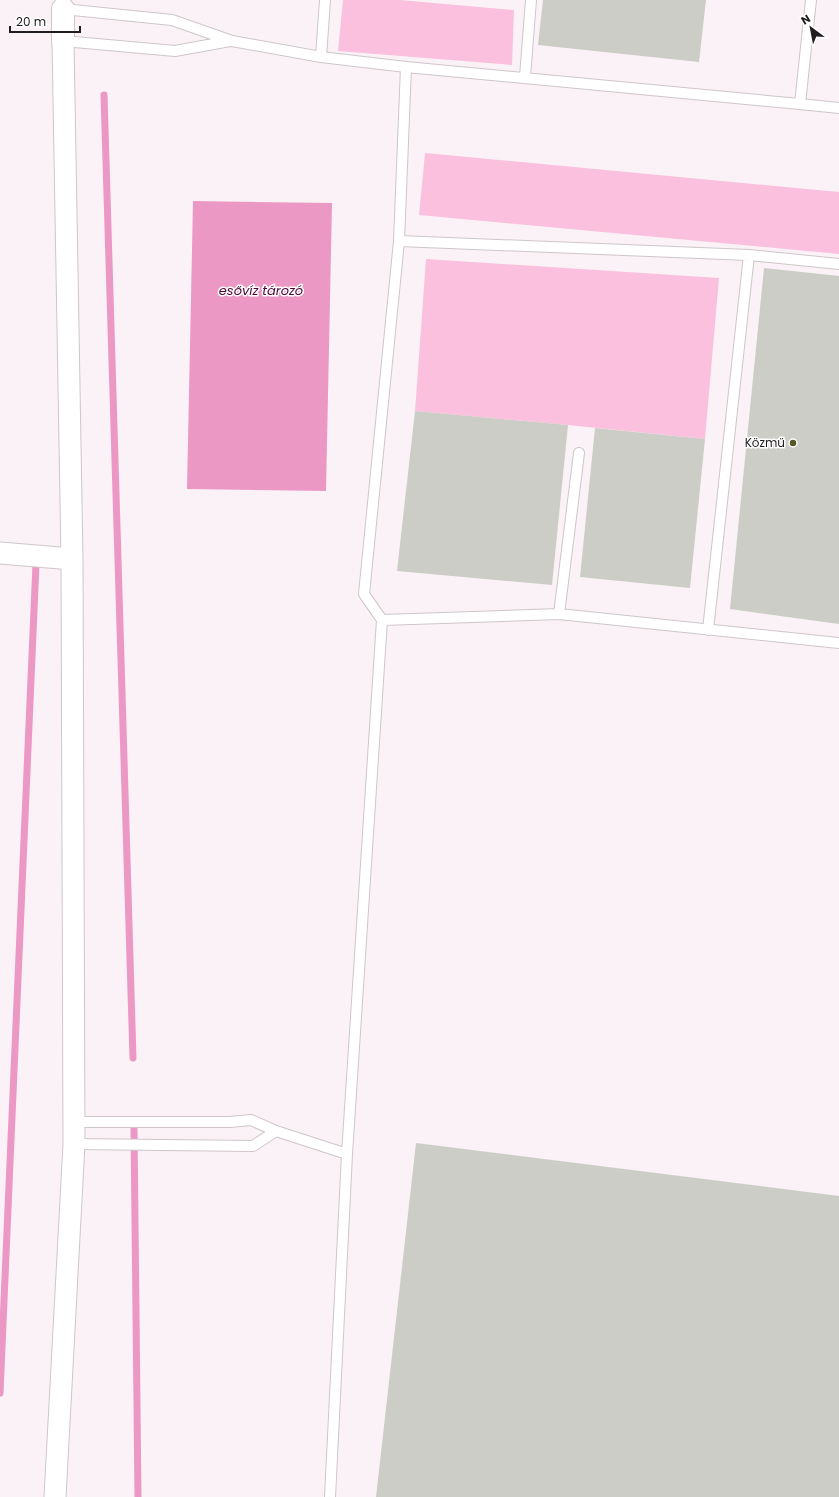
<svg xmlns="http://www.w3.org/2000/svg" width="839" height="1497" viewBox="0 0 839 1497" font-family="Poppins,sans-serif">
<style>
.green{fill:#fbc0dd}
.water{fill:#ec98c4}
.lines{fill:none;stroke-linecap:round;stroke-linejoin:round}
.stream{stroke:#ec98c4;stroke-width:7}
.building{fill:#cccdc6}
.service-casing{stroke:#cec6c9;stroke-width:12}
.minor-casing{stroke:#cec6c9;stroke-width:23}
.secondary-casing{stroke:#cec6c9;stroke-width:24}
.service{stroke:#fff;stroke-width:10}
.minor{stroke:#fff;stroke-width:21}
.secondary{stroke:#fff;stroke-width:22}
.poi-dot{fill:#565927;stroke:#fff;stroke-width:1.5}
.labels{text-anchor:middle;stroke-width:3;stroke-linejoin:round;paint-order:stroke}
.poi-label{font-size:12px;fill:#201d1f;stroke:#fff;text-anchor:end}
.water-label{font-size:13px;font-style:italic;fill:#500636;stroke:#fff}
</style>
<rect width="100%" height="100%" fill="#faf2f6"/>
<path class="green" d="M343 0H400L514 10 512 65 338 51Z
M425 153 839 192V254L419 215Z
M426 259 719 278 705 439 568 425 415 411Z"/>
<path class="water" d="M193 201 332 203 326 491 187 489Z"/>
<g class="lines">
<path class="stream" d="M104 95 133 1058
M134 1129 138 1497
M0 1393 36 564"/>
</g>
<path class="building" d="M543 0H706L699 62 538 45Z
M764 268 839 276V624L730 609Z
M415 411 568 425 552 585 397 571Z
M595 428 705 439 690 588 580 577Z
M416 1143 839 1196V1497H376Z"/>
<g class="lines">
<defs>
<path id="service" d="M811 0 800 104 839 108
M63 9 172 20 232 41 321 57 406 67 399 241 749 255 839 264
M63 41 175 51 230 41
M321 57 325 0
M406 67 800 104
M525 77 531 0
M559 614 579 453
M382 620 559 614 839 643
M708 630 749 255
M73 1122H230L251 1120 276 1131 347 1154
M74 1144 253 1146 276 1131
M330 1497 347 1154 382 620 364 594 399 241"/>
<path id="minor" d="M0 553 72 559
M55 1497 74 1144 72 559 63 41"/>
<path id="secondary" d="M63 41V9"/>
</defs>
<use href="#service" class="service-casing"/>
<use href="#minor" class="minor-casing"/>
<use href="#secondary" class="secondary-casing"/>
<use href="#service" class="service"/>
<use href="#minor" class="minor"/>
<use href="#secondary" class="secondary"/>
</g>
<circle class="poi-dot" cx="793" cy="443" r="4"/>
<g class="labels">
<g class="poi-label">
<text x="785" y="447">Közmű</text>
</g>
<g class="water-label">
<text x="261" y="295">esővíz tározó</text>
</g>
</g>
<g transform="translate(811 28) rotate(328)" stroke="#ffffff" stroke-width="3" paint-order="stroke">
<path d="M0-3L7 15L0 10L-7 15Z" fill="#201d1f"/>
<text y="-6" font-size="11" font-weight="bold" text-anchor="middle" fill="#201d1f">N</text>
</g>
<path d="M10 26v6h70v-6" fill="none" stroke="#201d1f" stroke-width="2"/>
<text x="16" y="26" font-size="12" fill="#201d1f" stroke="#ffffff" stroke-width="3" paint-order="stroke">20 m</text>
</svg>
